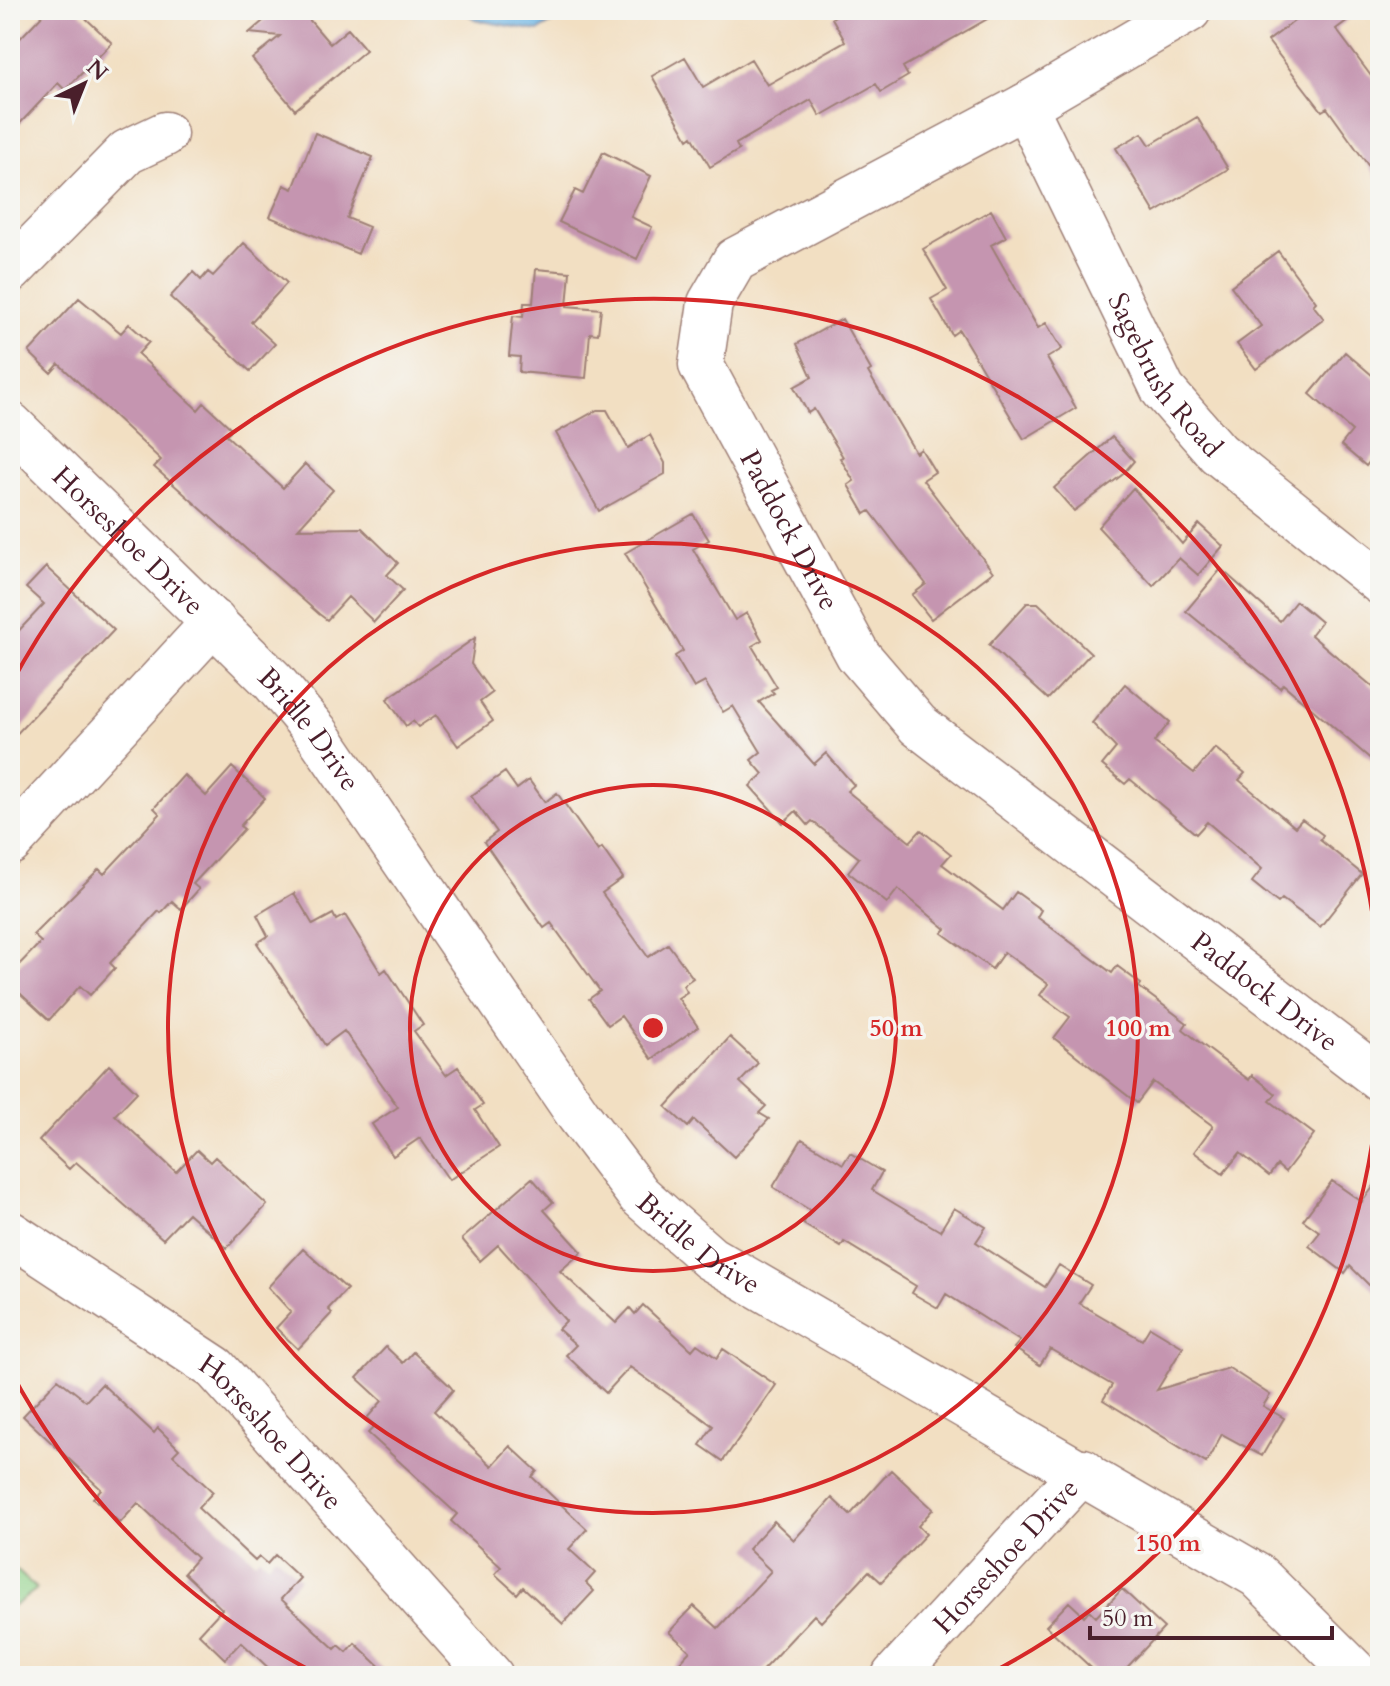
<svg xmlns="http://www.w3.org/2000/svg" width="1390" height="1686" viewBox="0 0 1390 1686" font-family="Cardo,serif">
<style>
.green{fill:#91d38b;stroke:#6e795b;stroke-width:2}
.water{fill:#6db6e5;stroke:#5c6a88;stroke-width:2}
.building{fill:#c595b0}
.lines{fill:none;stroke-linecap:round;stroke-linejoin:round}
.minor-casing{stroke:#9e7f76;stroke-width:47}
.minor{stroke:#fff;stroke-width:44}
.ring{fill:none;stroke:#d62828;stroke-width:4}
.labels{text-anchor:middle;stroke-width:7;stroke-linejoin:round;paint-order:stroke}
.street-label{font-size:28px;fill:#4a1f2b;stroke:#f6f6f2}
.centre{fill:#d62828;stroke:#f6f6f2;stroke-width:4}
.ring-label{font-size:24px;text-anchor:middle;font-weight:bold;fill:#d62828;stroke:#f6f6f2;stroke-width:7;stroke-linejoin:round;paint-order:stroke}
</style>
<rect width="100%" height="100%" fill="#f6f6f2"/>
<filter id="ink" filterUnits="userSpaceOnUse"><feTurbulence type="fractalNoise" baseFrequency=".0125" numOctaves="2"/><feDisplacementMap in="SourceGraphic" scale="16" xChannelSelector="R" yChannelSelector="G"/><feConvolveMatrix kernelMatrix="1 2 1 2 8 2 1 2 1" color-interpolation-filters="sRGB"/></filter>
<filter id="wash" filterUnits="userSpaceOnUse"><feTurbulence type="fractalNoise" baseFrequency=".006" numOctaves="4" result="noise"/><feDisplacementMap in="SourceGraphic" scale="32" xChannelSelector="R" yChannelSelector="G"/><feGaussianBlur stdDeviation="1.8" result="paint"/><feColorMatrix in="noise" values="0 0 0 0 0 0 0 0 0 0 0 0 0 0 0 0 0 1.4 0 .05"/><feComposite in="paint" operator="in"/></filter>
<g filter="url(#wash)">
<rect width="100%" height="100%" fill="#f2dfc2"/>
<path class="green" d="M10 1564 37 1589 10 1609Z"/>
<path class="water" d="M462 10H574L538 31 476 20Z"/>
<g id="blocks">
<path class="building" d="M47 10H77L112 43 65 90 58 83 10 134V49Z
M276 10H301L330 44 348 29 366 50 295 110 252 59 280 36 249 33Z
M845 10H1003L903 67 908 76 881 92 876 84 820 116 811 100 736 144 739 150 710 167 692 136 688 139 652 76 685 57 703 87 751 59 767 85 845 41 832 18Z
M1309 10H1361L1336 29 1380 88V182L1327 108 1322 111 1268 41Z
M1197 117 1228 169 1155 213 1116 148 1142 133 1150 145Z
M315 133 373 157 347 218 369 227 358 254 270 217 284 185 293 189Z
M603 152 651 176 631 217 652 227 637 259 559 222 575 190 583 194Z
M991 210 1006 237 991 245 1038 328 1046 323 1062 349 1047 358 1076 408 1024 439 959 330 952 335 931 299 947 290 923 249Z
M244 243 287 283 251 322 275 344 250 371 170 297 193 272 201 280 208 272 213 276Z
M1278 251 1316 302 1313 305 1324 319 1256 369 1237 344 1261 326 1231 286Z
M536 269 570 272 567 306 601 309 598 334 590 333 586 378 519 372 520 357 509 356 513 316 523 317 524 303H533Z
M79 298 121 333 129 324 149 342 138 354 198 410 204 403 232 429 226 435 283 488 305 464 333 490 298 529 362 528 398 563 387 575 403 590 374 622 348 597 327 620 319 614 154 467 161 460 59 364 51 373 29 352Z
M842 319 871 370 868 372 916 453 921 449 935 472 923 480 993 572 931 619 912 595 926 584 870 511 865 514 848 485 854 481 840 458 843 457 814 409 808 413 794 387 812 377 797 344Z
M1345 352 1380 382V454L1377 452 1366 466 1341 445 1352 431 1310 394Z
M597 410H607L628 448 650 435 665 463V474L599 511 556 433Z
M1112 437 1134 461 1122 475 1074 511 1054 488Z
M1133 488 1182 544 1199 524 1223 546 1198 575 1179 558 1153 586 1098 527Z
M693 514 709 540 693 549 735 620 747 613 762 640 752 646 777 687 771 690 774 693 759 702 814 764 826 753 854 785 847 791 910 842 921 830 951 854 942 864 1003 910 1016 892 1041 910 1037 917 1112 973 1117 966 1141 984 1139 987 1187 1023 1183 1029 1204 1046 1249 1080 1252 1075 1276 1094 1270 1101 1314 1134 1285 1172 1277 1165 1269 1176 1240 1153 1223 1174 1194 1152 1213 1126 1153 1082 1137 1103 1054 1038 1070 1017 1040 995 1048 984 1004 952 992 969 942 933 946 929 898 889 887 903 848 872 859 858 812 821 808 825 796 811 783 823 750 786 763 774 751 760 761 752 733 706 723 712 705 682 694 688 675 656 683 651 625 553Z
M46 567 114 630 10 741V640L44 604 26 588Z
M1221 569 1280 621 1296 601 1321 622 1311 635 1380 693V767L1283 684 1280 688 1186 611Z
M1027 603H1038L1091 653 1048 699 989 645Z
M475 638 471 664 492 693 480 702 493 721 458 746 436 715 418 727 413 721 406 726 387 699Z
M1125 684 1170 722 1154 742 1194 773 1215 748 1245 773 1239 780 1295 827 1302 819 1323 835 1320 840 1362 874 1320 927 1282 899 1278 903 1252 882 1262 869 1207 822 1196 834 1130 779 1125 784 1102 765 1116 748 1092 723Z
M232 767 265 798 240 826 244 829 193 884 199 889 181 909 172 901 161 913 159 911 110 963 115 968 90 995 80 986 49 1020 10 984V974L41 942 33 935 99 869 104 874 160 814 154 808 184 775 206 796Z
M505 772 517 789 529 780 545 802 557 793 598 851 602 848 623 878 602 893 648 957 668 944 693 978 683 985 687 992 678 998 698 1027 652 1059 621 1016 608 1025 589 999 600 991 551 923 544 928 484 842 497 832 471 796Z
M294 893 313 925 333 914 336 920 345 915 381 973 386 969 423 1025 414 1031 446 1075 458 1067 483 1105 475 1110 499 1147 449 1180 420 1138 393 1156 372 1124 398 1107 344 1031 325 1045 257 943 268 936 257 915Z
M730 1037 758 1063 740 1082 766 1106 759 1113 769 1119 734 1157 694 1120 688 1127 666 1107Z
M109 1065 137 1092 115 1115 176 1172 197 1150 210 1162 215 1157 267 1205 227 1248 188 1213 163 1239 76 1162 69 1169 39 1141Z
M802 1139 843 1164 850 1153 882 1172 872 1190 940 1231 954 1208 986 1227 976 1242 1045 1287 1059 1265 1091 1285 1079 1303 1142 1340 1150 1327 1183 1347 1157 1390 1229 1368 1270 1395 1263 1406 1284 1418 1262 1456 1222 1434 1206 1463 1103 1400 1112 1385 1050 1349 1040 1365 1014 1348 1020 1341 946 1294 938 1308 912 1293 916 1286 844 1242 841 1247 803 1224 811 1211 773 1187Z
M532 1178 553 1202 544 1210 582 1252 560 1271 616 1323 630 1308 635 1314 643 1305 692 1350 697 1344 717 1358 723 1349 776 1385 723 1461 700 1445 713 1426 630 1367 606 1393 566 1355 576 1345 558 1329 566 1321 498 1245 480 1261 462 1239Z
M1380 1178V1296L1350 1266 1345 1273 1309 1246 1320 1232 1303 1220 1332 1181 1362 1202Z
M303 1249 347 1289 328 1309 332 1313 298 1349 276 1328 291 1312 268 1287Z
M386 1347 403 1363 413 1352 449 1385 453 1390 434 1411 492 1466 510 1446 537 1471 532 1477 587 1529 569 1549 595 1573 586 1583 594 1591 563 1624 523 1587 517 1594 495 1574 501 1567 451 1521 457 1514 368 1433 375 1426 367 1418 382 1401 357 1378Z
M58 1379 86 1401 102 1384 154 1433 158 1428 179 1449 173 1455 213 1492 198 1508 255 1561 259 1557 267 1564 275 1555 300 1578 281 1599 335 1649 339 1645 347 1652 355 1643 390 1676H277L241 1642 225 1659 199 1634 222 1609 184 1573 197 1558 138 1503 120 1523 93 1498 101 1489 23 1416Z
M891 1470 933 1509 918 1526 926 1534 881 1582 869 1571 821 1622 814 1615 757 1676H667L690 1651 669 1632 694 1606 718 1628 771 1571 748 1549 774 1521 794 1540 832 1498 850 1515Z
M1122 1589 1164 1628 1119 1676H1100L1046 1626 1069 1602 1084 1616 1089 1610 1096 1617Z"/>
</g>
</g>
<g filter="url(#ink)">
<use href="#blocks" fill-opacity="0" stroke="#9e7f76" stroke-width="2"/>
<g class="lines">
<defs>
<g id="minor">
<path id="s1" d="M1189 10 1025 106 735 260 710 303 701 365 858 655 918 725 1380 1079"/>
<path id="s2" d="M1025 106 1163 390 1218 453 1380 582"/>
<path d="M10 271 127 152 165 134"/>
<path id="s3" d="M10 424 273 681 316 732 579 1116 639 1195 710 1258 1258 1576 1359 1676"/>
<path d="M10 843 214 622"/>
<path id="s4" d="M10 1233 215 1368 491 1676"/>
<path id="s5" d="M894 1676 1083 1471"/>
</g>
</defs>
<use href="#minor" class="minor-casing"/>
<use href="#minor" class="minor"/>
</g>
</g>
<g class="ring">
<circle cx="653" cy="1028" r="243"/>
<circle cx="653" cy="1028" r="485"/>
<path d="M1380 1072A728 728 0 0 1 989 1674M317 1674A728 728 0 0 1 10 1370M10 686A728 728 0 0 1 1380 984"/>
</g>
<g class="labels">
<g class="street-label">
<text dy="10" stroke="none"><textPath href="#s2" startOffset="304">Sagebrush Road</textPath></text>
<text dy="10" stroke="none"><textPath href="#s1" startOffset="818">Paddock Drive</textPath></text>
<text dy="10" stroke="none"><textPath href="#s3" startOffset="166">Horseshoe Drive</textPath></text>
<text dy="10" stroke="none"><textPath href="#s3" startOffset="428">Bridle Drive</textPath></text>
<text dy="10" stroke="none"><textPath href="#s1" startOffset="1490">Paddock Drive</textPath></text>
<text dy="10" stroke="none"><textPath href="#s3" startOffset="1076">Bridle Drive</textPath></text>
<text dy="10" stroke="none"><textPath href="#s4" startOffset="330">Horseshoe Drive</textPath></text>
<text dy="10" stroke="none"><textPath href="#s5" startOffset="164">Horseshoe Drive</textPath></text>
</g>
</g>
<circle cx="653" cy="1028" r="12" class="centre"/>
<g class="ring-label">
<text x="896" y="1036">50 m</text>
<text x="1138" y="1036">100 m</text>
<text x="1168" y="1551">150 m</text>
</g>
<rect width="1390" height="1686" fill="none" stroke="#f6f6f2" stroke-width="40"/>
<g transform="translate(84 84) rotate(43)" stroke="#f6f6f2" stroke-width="6" paint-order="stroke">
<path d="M0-6L14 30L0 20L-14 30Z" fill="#4a1f2b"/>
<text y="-12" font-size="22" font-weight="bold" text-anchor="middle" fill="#4a1f2b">N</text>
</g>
<path d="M1090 1626v12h242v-12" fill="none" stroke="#4a1f2b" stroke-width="4"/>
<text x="1102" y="1626" font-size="24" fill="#4a1f2b" stroke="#f6f6f2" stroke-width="6" paint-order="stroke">50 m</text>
</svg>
